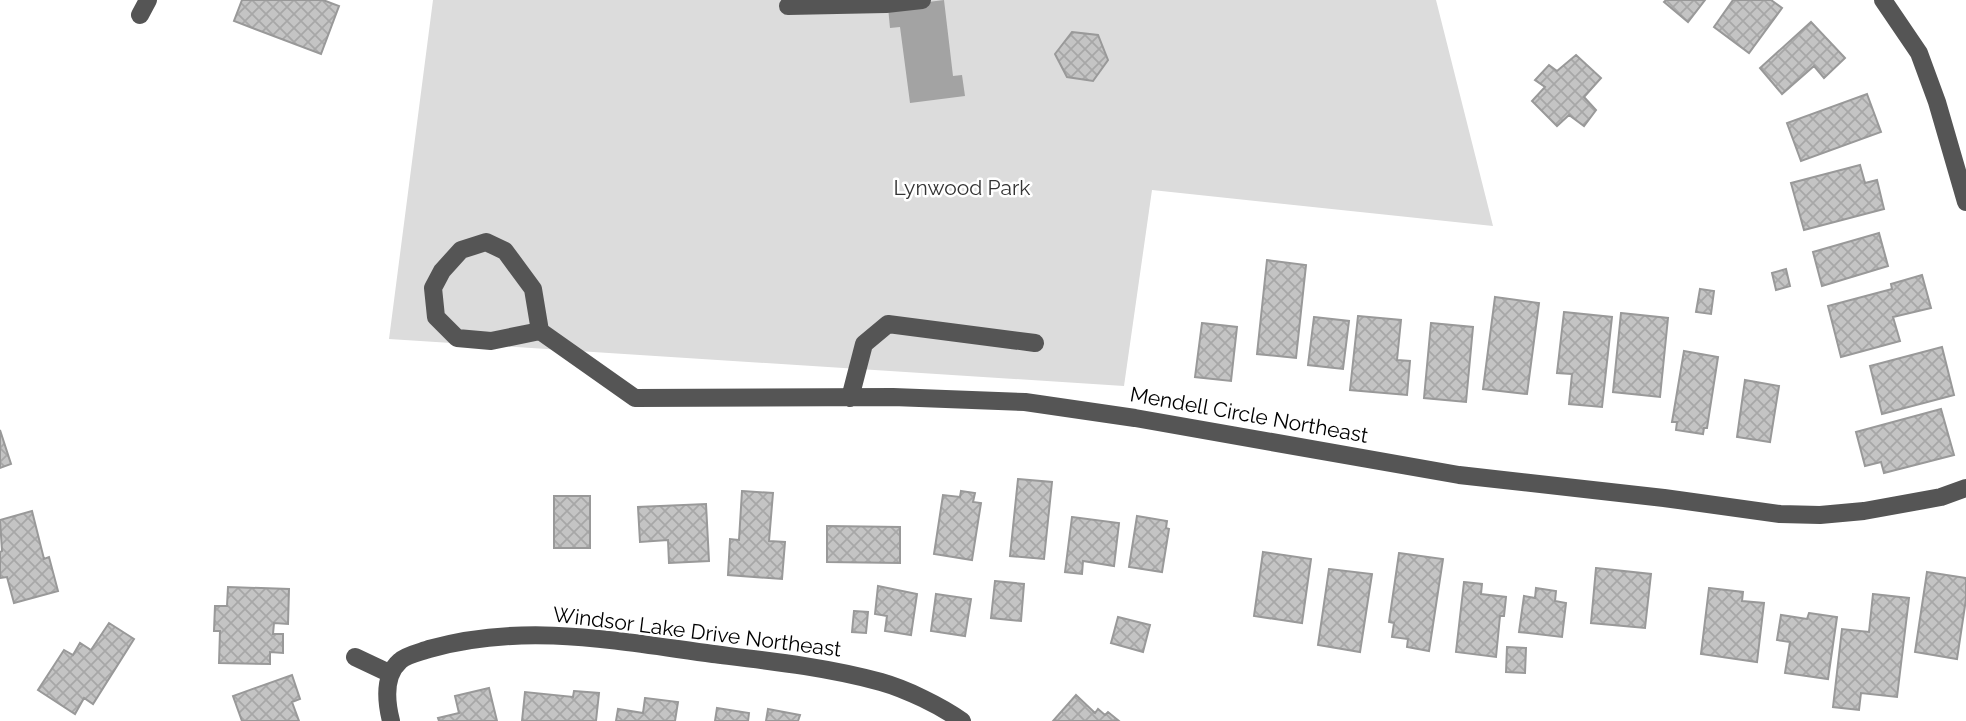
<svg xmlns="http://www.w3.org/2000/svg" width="1966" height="721" viewBox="0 0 1966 721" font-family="Raleway,sans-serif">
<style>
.green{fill:#dcdcdc}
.water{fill:#a3a3a3}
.building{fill:url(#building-cross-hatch);stroke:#999;stroke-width:2}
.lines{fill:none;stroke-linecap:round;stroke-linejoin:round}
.minor{stroke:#555;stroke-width:18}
.labels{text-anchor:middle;stroke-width:5;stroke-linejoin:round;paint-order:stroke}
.park-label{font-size:21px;fill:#333;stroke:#fff}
.street-label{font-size:21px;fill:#000;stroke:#fff}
</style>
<defs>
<pattern id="building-cross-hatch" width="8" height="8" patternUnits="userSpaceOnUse" patternTransform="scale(1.75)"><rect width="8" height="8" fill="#c4c4c4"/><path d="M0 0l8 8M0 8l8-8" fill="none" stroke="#a7a7a7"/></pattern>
</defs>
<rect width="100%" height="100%" fill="#fff"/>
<path class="green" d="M433 0H1436L1493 226 1152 190 1124 386 389 339Z"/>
<path class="water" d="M944 0 953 76 962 75 965 96 910 103 900 27 890 28 888 7Z"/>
<path class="building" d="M242 0H323L339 6 321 54 234 21Z
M1666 0H1705L1688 22 1664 2Z
M1733 0H1771L1782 8 1749 53 1714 27Z
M1811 22 1845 58 1824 78 1814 66 1782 94 1760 68Z
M1072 32 1098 35 1108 60 1093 81 1067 77 1055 54Z
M1576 55 1601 78 1584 97 1596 110 1584 126 1569 115 1557 126 1532 101 1545 87 1535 80 1549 65 1557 71Z
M1867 94 1881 132 1801 161 1787 123Z
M1860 165 1865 183 1877 180 1884 209 1804 230 1791 183Z
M1879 233 1888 266 1822 286 1813 252Z
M1267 260 1306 265 1296 358 1257 354Z
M1786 269 1790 286 1776 290 1772 273Z
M1922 275 1931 308 1893 317 1900 341 1841 357 1828 306 1892 289 1891 284Z
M1700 289 1714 291 1711 314 1696 312Z
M1495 297 1539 303 1527 394 1483 389Z
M1564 312 1612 317 1602 407 1569 404 1572 374 1557 373Z
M1621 313 1668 318 1660 397 1613 392Z
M1358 316 1401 320 1397 360 1410 361 1407 395 1350 390Z
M1314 317 1349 321 1343 369 1308 365Z
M1202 323 1237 327 1231 381 1195 377Z
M1431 323 1473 327 1466 402 1424 398Z
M1942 347 1954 395 1882 414 1870 366Z
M1684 351 1718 357 1707 428H1704L1703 434 1676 430 1677 422H1672Z
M1745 380 1779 386 1770 442 1737 437Z
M1941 409 1954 455 1884 473 1881 462 1865 466 1856 432Z
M0 430 11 464 0 468Z
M1018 479 1052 482 1044 559 1010 556Z
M742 491 773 493 769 541 785 542 782 579 728 575 730 539 739 540Z
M961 491 975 493 973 502 981 503 972 560 934 554 943 495 960 497Z
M554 496H590V548H554Z
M706 504 709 561 669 563 668 540 640 542 638 507Z
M32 511 44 559 49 557 58 591 14 603 7 577 0 578V552L2 551 0 520Z
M1137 516 1167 521 1166 528 1169 529 1162 572 1129 567Z
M1072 517 1119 523 1114 566 1083 561 1082 574 1065 572Z
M827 526 900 527V563L827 562Z
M1263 552 1311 559 1302 623 1254 616Z
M1399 553 1443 559 1429 651 1407 647 1408 639 1392 637 1394 623 1389 622Z
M1596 568 1651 574 1645 628 1591 623Z
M1329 569 1372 574 1360 652 1318 645Z
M1927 572 1966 578V599L1957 659 1915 652Z
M995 581 1024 584 1021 621 991 618Z
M1464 582 1482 584 1481 594 1506 597 1504 616H1500L1496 657 1456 652Z
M878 586 917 594 911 635 885 631 887 616 875 614Z
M228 587 289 589 288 624 274 623 273 634H283V653L270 652V664L219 663 220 631H214L215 606H227Z
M1536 588 1556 591 1555 601 1566 603 1562 637 1519 632 1524 596 1535 598Z
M1709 588 1743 592 1742 601 1764 603 1757 662 1701 654Z
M936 594 971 599 965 636 931 631Z
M1873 594 1909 598 1897 697 1861 693 1859 710 1833 707 1842 629 1869 632Z
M854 611 868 612 866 633 852 632Z
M1809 613 1837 617 1828 679 1785 673 1790 642 1777 640 1781 615 1807 619Z
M1118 617 1150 625 1143 652 1111 643Z
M109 623 134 639 93 704 84 698 75 714 38 690 64 650 73 655 80 643 91 650Z
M1507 647 1526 648 1525 673 1506 672Z
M292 675 300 699 292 702 299 721H242L233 696Z
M489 688 497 721H439L438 718 459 713 455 696Z
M574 691 599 693 596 721H522L525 692 573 697Z
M1076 695 1095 713 1098 709 1105 715 1108 712 1119 721H1053Z
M645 698 678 702 675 721H616L618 709 643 713Z
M717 708 749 713 748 721H715Z
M768 709 800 715 798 721H766Z"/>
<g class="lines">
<path class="minor" d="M1883 0 1919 53 1937 102 1966 202
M788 6 886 4 922 0
M140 15 148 0
M486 242 505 251 533 289 540 331 491 341 457 338 436 317 433 288 442 271 461 250Z
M540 331 635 398 893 397 1025 402 1135 418 1459 475 1664 498 1780 514 1820 515 1864 511 1941 497 1966 488
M850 398 864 344 888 324 1035 343
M355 657 391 674
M391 721C386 701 383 676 400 661 406 655 421 652 429 649 525 622 617 641 713 654 770 661 826 667 881 682 906 689 941 706 962 721"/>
</g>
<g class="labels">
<g class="park-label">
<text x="962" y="195">Lynwood Park</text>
</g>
<g class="street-label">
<text transform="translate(1249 415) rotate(10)" y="7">Mendell Circle Northeast</text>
<text transform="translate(697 632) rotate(7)" y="7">Windsor Lake Drive Northeast</text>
</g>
</g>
</svg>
